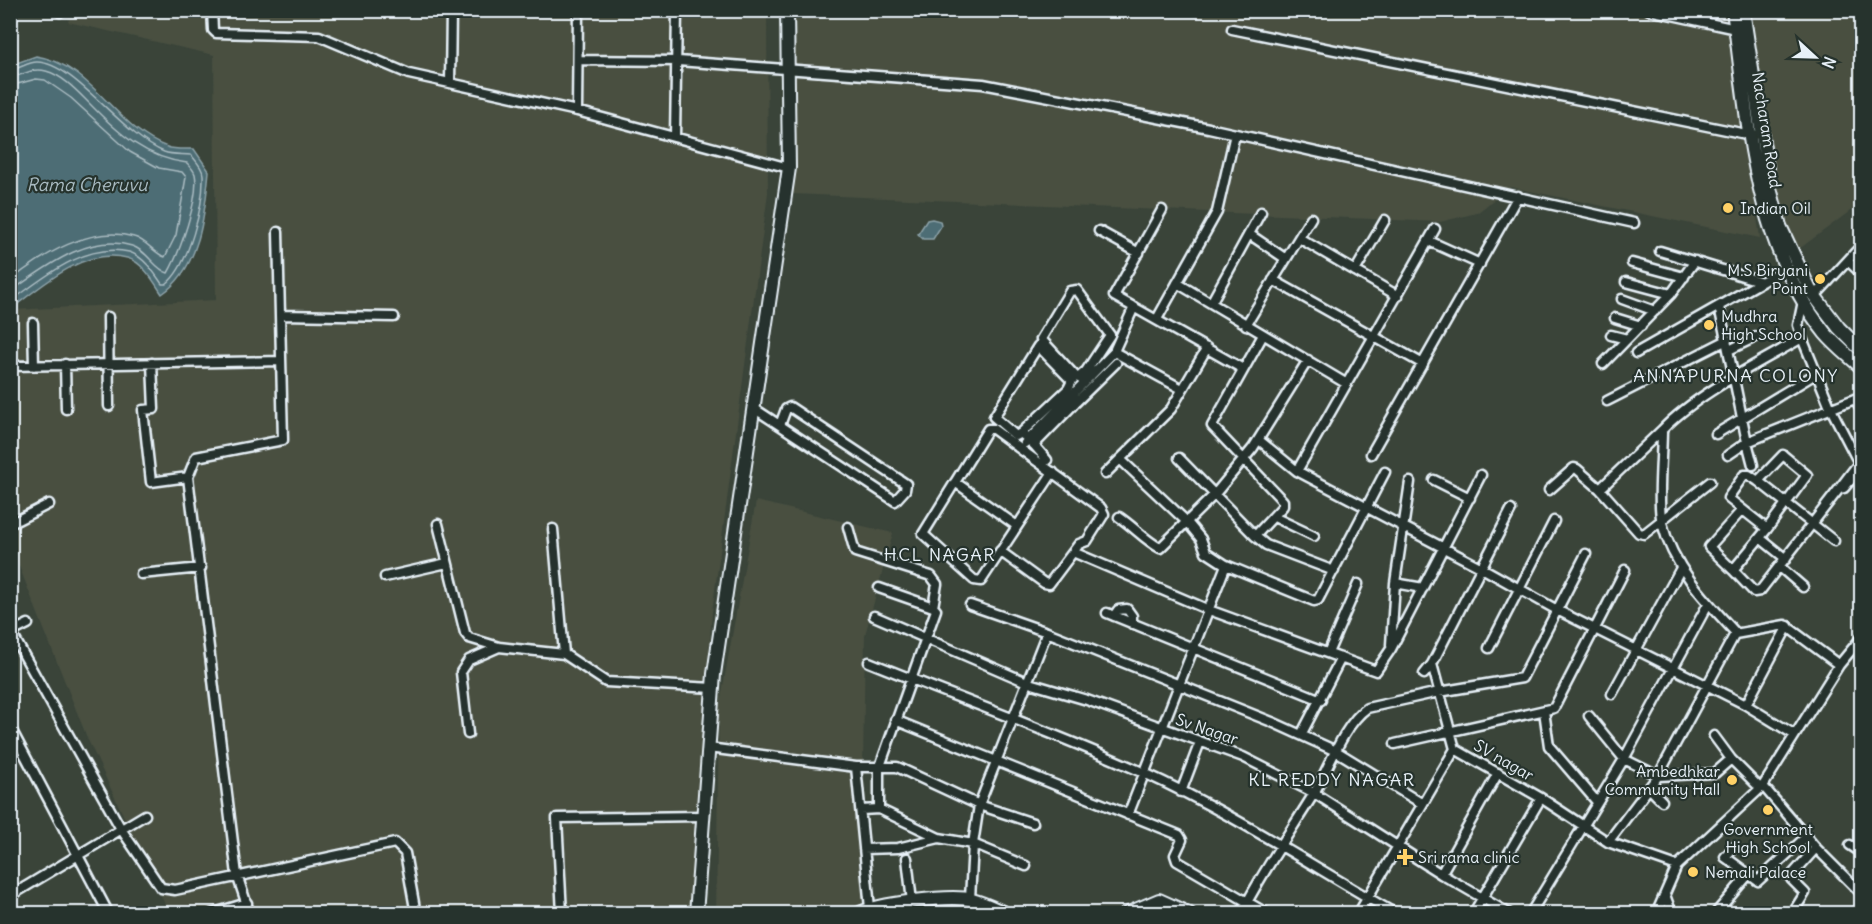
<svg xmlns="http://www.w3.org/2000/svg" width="1872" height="924" viewBox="0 0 1872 924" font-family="Delius,sans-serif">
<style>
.built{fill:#484f41}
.water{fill:#4e6d74;stroke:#8ca2a9;stroke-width:1.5}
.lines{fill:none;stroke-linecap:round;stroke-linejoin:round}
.shore{stroke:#aabcc3;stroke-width:1.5}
.street-casing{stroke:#e8f1f8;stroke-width:13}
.secondary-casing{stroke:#e8f1f8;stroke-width:16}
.street{stroke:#26332d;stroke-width:8}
.secondary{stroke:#26332d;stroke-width:12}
.poi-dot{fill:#ffd166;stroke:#26332d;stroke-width:2}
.labels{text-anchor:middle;stroke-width:4.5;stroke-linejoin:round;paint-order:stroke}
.street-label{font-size:16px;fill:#e8f1f8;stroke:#26332d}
.poi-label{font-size:16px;fill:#e8f1f8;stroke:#26332d;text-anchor:start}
.water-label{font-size:18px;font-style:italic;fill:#aabcc3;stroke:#26332d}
.neighbourhood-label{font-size:18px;letter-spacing:1.5px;fill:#e8f1f8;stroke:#26332d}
</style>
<rect width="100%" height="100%" fill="#3a4439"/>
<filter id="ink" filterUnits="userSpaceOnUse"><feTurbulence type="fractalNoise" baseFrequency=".0167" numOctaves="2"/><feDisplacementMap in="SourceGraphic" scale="12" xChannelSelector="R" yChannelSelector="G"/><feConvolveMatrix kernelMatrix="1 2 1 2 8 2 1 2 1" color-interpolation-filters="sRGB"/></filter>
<g filter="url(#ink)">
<path class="built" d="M71 11H767L768 193 712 612 693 913H169L88 740 11 546V310L216 300 214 55 68 22Z
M790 11H1727L1760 238 1510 187 1477 213 1440 222 792 194Z
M1749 11H1861V203L1791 255 1774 193Z
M756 501 893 533 865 635 863 767 875 913 716 914 719 709Z"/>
<path class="water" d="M36 56C92 64 115 128 167 147 175 150 186 149 194 149L209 171C205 214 200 268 162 294 154 282 143 262 127 258 83 247 42 286 11 309V65Z
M932 219 940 221 941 226 933 239H923L918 234 927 220Z"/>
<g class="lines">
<path class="shore" d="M10 70C20 69 27 62 37 62 74 62 122 135 164 152 172 155 182 154 191 155 196 161 203 168 203 175 204 204 189 266 166 284H162C154 272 143 256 129 252 84 242 43 278 10 302
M10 77C24 76 32 67 46 71 64 76 78 92 90 104 119 134 146 158 187 163 190 166 194 171 195 174 200 197 179 254 168 273 155 270 147 250 132 246 88 232 43 269 10 292
M10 86 36 79 45 80 71 98 130 152 159 168 182 172 186 177 176 235 165 257C155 254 146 240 134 237 91 224 42 255 10 281"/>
<defs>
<path id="street" d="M58 10 60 12
M212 10 213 30 216 33 319 36 409 74 577 111 789 168
M1649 10 1736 29
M1232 29 1751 135 1762 134
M578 60 678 61 983 84 1209 128 1634 223
M450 83 451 10
M577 111 578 10
M675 137 677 10
M1162 210 1114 296 1243 369
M1099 231 1139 253
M1249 234 1286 259
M1299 238 1398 296
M1429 241 1480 264
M1660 251 1759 281
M1848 261 1862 274
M1632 263 1684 277
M1355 271 1385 220
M1273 280 1423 364
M1626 282 1671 294
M1177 283 1347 384
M1815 296 1862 245
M1622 299 1655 311
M1803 301 1798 325 1802 338 1831 409 1862 469
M1211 303 1261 212
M1719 306 1747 442 1728 455
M1134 307 1115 349 1116 353 1182 389
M282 315 394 317
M108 317 109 406
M1615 318 1641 326
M1157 319 1217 212 1235 134
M33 323 34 366
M1246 325 1311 218
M1611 335 1627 339
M1729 350 1756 337
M1636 353 1786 268
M152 363 154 409 143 410 151 482 188 477
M65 364 66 409
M1603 364 1671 294 1695 261
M10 366 281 361
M1086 371 1078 378 1076 377 1041 339 1070 291 1077 290 1110 335 1086 371 1090 377
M1855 399 1862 410
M1607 401 1727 340
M1075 403 1116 363
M755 409 895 501 905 490 906 484 790 407 786 409 780 425
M1021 433 1016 436 994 417 1038 346 1072 381 1068 389
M1716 434 1817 373
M1259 440 1297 471 1482 568 1557 610 1746 705 1795 735
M1025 443 1115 351
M1034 445 1021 433 1068 389 1075 403 1034 445 1047 460
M1371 454 1518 196
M1179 458 1255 536 1266 545 1334 571
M1120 459 1187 522 1201 539 1206 552 1226 565 1314 601 1318 600 1385 472
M1858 464 1839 489 1844 488 1861 468
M1753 465 1747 442 1862 396
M1297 471 1435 229
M1105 474 1171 409 1207 348
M1434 480 1470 498
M1758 481 1834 541
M955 482 1017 526
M1600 489 1662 430
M1549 490 1574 468 1577 469 1600 489 1639 533 1644 534 1710 482
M1119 517C1134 527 1145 540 1160 548L1215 494 1253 448 1308 360
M1274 517 1314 536
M10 524 49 504
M438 524 465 633 469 638 499 647 564 654 606 682 713 688
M848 527 855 552 931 576 937 584 933 607
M553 529 564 654
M1767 529 1728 498 1744 475H1749L1758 481 1783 455 1807 475 1767 529 1733 570 1754 592 1760 591 1839 489
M1255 536 1283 506V501L1212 426 1263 335
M1760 538 1786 559
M1000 551 1044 583 1049 584 1079 544 1087 541 1104 514 1101 508 993 429H988L923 534 974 580 981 581 1053 472
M1073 552 1209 610 1376 671 1391 649 1481 475
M1780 567 1803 587
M1733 570 1709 547 1742 510
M141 574 201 568
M385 577 447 563
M1395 583 1423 588
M879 588 933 607 936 610 879 769V809L939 838 973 844 1026 866
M970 605 1047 632 1272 722 1336 751 1421 803
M1107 613 1321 700
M874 616 1029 683 1087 700 1243 757 1314 793 1441 874 1510 914
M1114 616 1118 610 1127 609 1132 616V624
M11 632 121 829 161 888 175 890 395 843 405 853 416 914
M10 633 28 624
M1736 633C1706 601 1673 567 1662 523 1657 504 1662 453 1662 430 1696 394 1759 363 1802 338
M1391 645 1395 583 1410 482
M1489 648 1554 521
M1328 653 1358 584
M869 662C960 699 1053 732 1142 772 1231 812 1312 866 1396 914
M1432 664 1455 749
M1424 674 1432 664 1511 510
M1612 694 1681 568
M1746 705 1788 626
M1544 711 1549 746 1597 802
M1589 716 1624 759 1658 776 1715 773 1731 759
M895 720 1179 835 1182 840 1175 855 1177 861 1268 914
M10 727 109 914
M468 734 461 672 469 660 499 647
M1301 735 1341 658
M1714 736 1731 759 1760 788
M1395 744 1554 708 1625 570
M708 748 856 767 870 908
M856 767H897L979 805 1033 823
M1763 786 1816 848 1862 894
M1649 788 1662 801
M1181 792 1200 742
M861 810 879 809
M1128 815 1226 565
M1608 842 1658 776 1735 634 1785 625 1839 665
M1850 845 1862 853
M1734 847 1725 857 1758 881 1807 836
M864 849 898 848 939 838
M907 858 912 902
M1441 874 1498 773
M1665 895 1672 914
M10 896 145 815
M970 899 973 844 979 805 1047 632
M211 914 247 903
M250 914 237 875 188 477 196 457 283 440 278 232
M562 914 557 818 703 816
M1241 914C1262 872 1289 834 1313 795 1328 770 1343 725 1367 708L1439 692 1522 678 1586 554
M1358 914 1455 749 1541 798 1608 842 1677 866
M1473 914 1541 798
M1530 914 1624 759 1708 604
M1656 914 1677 866 1763 786 1839 665 1862 637
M1715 914 1749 874
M1796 914 1795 909 1805 893 1791 879V876L1816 848"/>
<path id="secondary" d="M1733 10C1748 120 1753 243 1825 333 1836 346 1849 356 1862 368
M1743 10 1770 188 1780 226 1810 290 1839 328 1862 351
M696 914 714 674 789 168 787 10
M858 914C877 904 952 894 972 900 984 903 995 909 1007 914
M1126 914 1159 900 1190 914"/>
</defs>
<use href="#street" class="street-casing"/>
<use href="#secondary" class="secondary-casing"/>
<use href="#street" class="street"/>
<use href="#secondary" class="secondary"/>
</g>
</g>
<g class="poi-dot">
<circle cx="1728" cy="208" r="6"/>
<circle cx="1820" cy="279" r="6"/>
<circle cx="1709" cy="325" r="6"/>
<circle cx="1732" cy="780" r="6"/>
<circle cx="1768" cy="810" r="6"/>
<path d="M1402 848h6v6h6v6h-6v6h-6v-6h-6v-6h6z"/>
<circle cx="1693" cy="872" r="6"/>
</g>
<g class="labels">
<g class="street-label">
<text transform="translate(1767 130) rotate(81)" y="6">Nacharam Road</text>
<text transform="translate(1207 729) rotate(19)" y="6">Sv Nagar</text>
<text transform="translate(1504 760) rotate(30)" y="6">SV nagar</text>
</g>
<g class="poi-label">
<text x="1740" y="214">Indian Oil</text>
<text x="1808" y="276" text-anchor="end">M.S Biryani<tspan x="1808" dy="18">Point</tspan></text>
<text x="1721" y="322">Mudhra<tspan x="1721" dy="18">High School</tspan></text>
<text x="1720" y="777" text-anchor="end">Ambedhkar<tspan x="1720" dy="18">Community Hall</tspan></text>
<text x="1768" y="835" text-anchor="middle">Government<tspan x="1768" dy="18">High School</tspan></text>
<text x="1418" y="863">Sri rama clinic</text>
<text x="1705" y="878">Nemali Palace</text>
</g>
<g class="water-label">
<text x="87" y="191">Rama Cheruvu</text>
</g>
<g class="neighbourhood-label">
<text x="1736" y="382">ANNAPURNA COLONY</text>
<text x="940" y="561">HCL NAGAR</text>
<text x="1332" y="786">KL REDDY NAGAR</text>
</g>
</g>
<rect width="1872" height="924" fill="none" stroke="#26332d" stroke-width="36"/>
<rect x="18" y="18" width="1836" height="888" fill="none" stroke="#e8f1f8" stroke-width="2" filter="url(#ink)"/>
<g transform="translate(1815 57) rotate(112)" stroke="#26332d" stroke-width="4.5" paint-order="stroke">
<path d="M0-4.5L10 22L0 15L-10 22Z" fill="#e8f1f8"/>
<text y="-9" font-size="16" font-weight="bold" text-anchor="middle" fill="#e8f1f8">N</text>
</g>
</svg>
